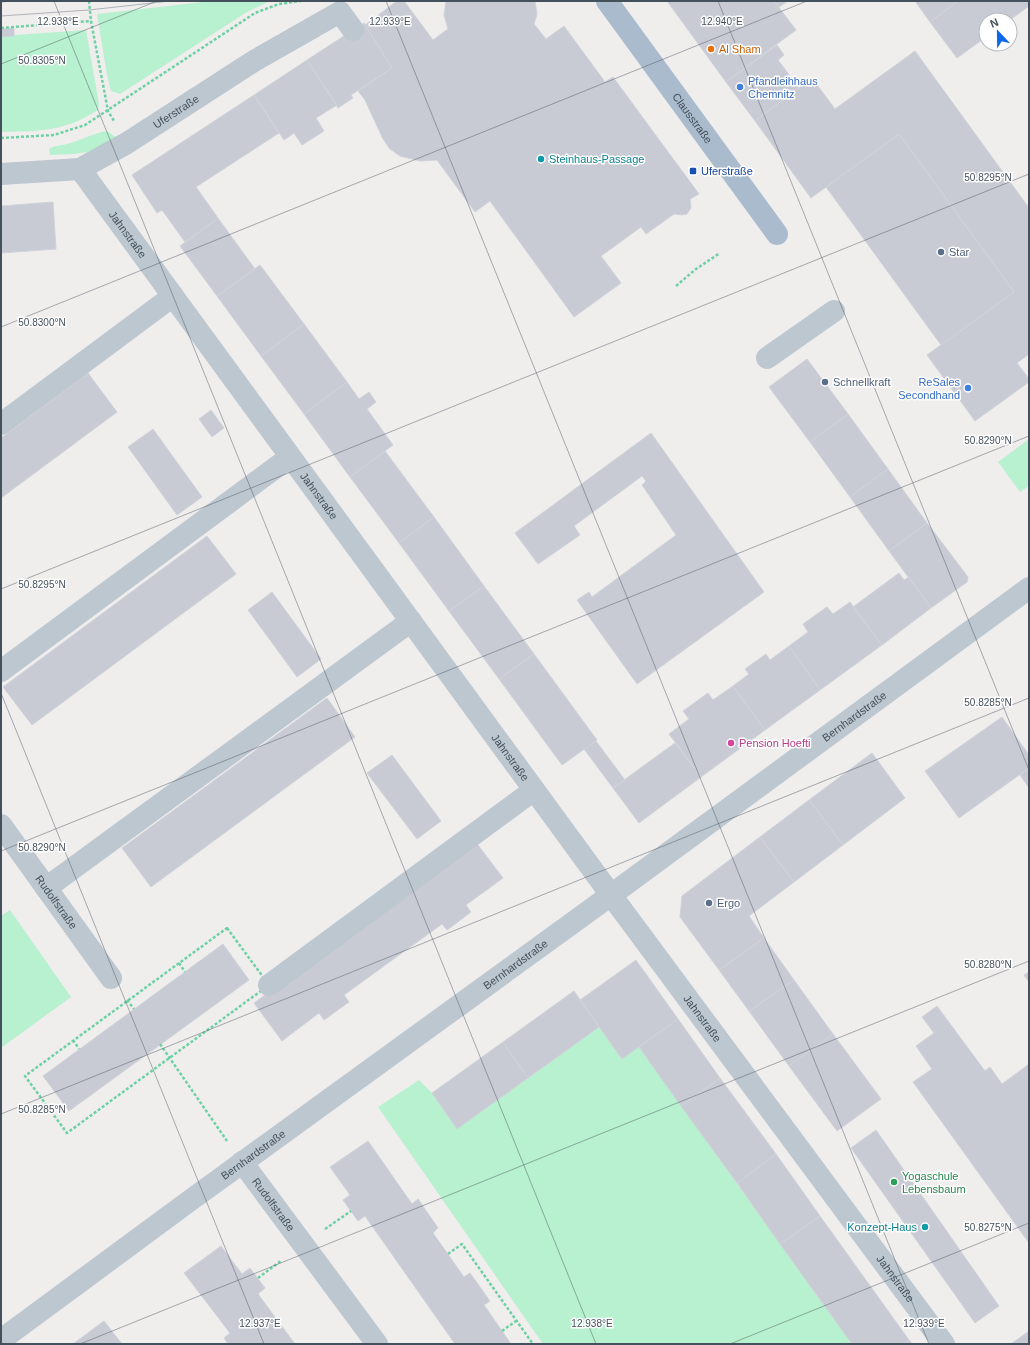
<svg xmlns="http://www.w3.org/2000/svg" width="1030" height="1345" viewBox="0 0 1030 1345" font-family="Arial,sans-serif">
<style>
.green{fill:#b7f1cf}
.building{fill:#c8cbd3;stroke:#d0d3d9}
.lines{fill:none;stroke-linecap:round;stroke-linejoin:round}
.path{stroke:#6dd2a3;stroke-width:2.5;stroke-dasharray:3 2;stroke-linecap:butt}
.minor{stroke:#bcc7d0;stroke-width:22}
.major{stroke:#aabbce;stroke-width:22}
.tram{stroke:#aeb2b8;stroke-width:1}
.ticks{fill:none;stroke:#44505b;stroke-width:1;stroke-opacity:0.45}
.food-dot{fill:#e8710a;stroke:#fff;stroke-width:1.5}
.shop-dot{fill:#3f7fe0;stroke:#fff;stroke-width:1.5}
.culture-dot{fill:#0f9aa8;stroke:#fff;stroke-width:1.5}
.transit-dot{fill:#1a4fb4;stroke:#fff;stroke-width:1.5}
.service-dot{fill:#5c6f8a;stroke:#fff;stroke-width:1.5}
.hotel-dot{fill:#d1479c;stroke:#fff;stroke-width:1.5}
.leisure-dot{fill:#2e9e5b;stroke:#fff;stroke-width:1.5}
.labels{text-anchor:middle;stroke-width:3;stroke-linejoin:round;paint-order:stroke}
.food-label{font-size:11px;fill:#c56008;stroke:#fff;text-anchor:start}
.shop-label{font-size:11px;fill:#366cbe;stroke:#fff;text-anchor:start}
.street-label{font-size:11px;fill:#44505b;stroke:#fff}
.culture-label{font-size:11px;fill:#0d838f;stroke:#fff;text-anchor:start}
.transit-label{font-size:11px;fill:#164399;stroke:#fff;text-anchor:start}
.service-label{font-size:11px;fill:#4e5e75;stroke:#fff;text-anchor:start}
.hotel-label{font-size:11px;fill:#b23c85;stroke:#fff;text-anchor:start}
.leisure-label{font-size:11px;fill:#27864d;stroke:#fff;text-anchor:start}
.ticks-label{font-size:10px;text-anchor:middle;fill:#44505b;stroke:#fff;stroke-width:3;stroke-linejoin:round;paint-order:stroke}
</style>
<rect width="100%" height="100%" fill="#f0eded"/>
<path class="green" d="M212 1H270L247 12 120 94 111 91 107 75 97 14Z
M86 30 99 104 98 110C89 115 80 121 70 124 48 132 24 131 1 132V36Z
M107 131 117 138 93 151 74 154 50 155 49 149C54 145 60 146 67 144 80 141 93 133 107 131Z
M1029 439V486L1020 492 998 462Z
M10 910 71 997 1 1048V916Z
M599 1027 622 1059 639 1047 852 1344H543L378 1107 419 1080 432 1093 528 1078Z"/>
<path class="building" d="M397 1H404L433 40 448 29 444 15 446 1H535L537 14 534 24 546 39 564 26 605 82 613 77 699 194 690 199 691 208 687 214 682 215 674 214 646 234 641 227 601 256 621 283 574 317 490 201 475 212 437 160 420 161 400 156 390 149 383 139 365 100 358 91 392 68 365 25Z
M667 1H774L796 30 726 82Z
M774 1H788L779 7Z
M915 1H958L930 22Z
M958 1H1029V6L1010 20H986V37L957 58 930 22Z
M364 23 392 68 351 95 353 98 338 108 307 60Z
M14 28V36L1 37V29Z
M777 45 784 55 778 60 799 88 755 121 726 82Z
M915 51 1029 208V354L1017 363 1029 379V382L975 421 927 355 1014 292 899 134 811 198 755 121 812 78 835 109Z
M307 60 337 105 316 118 324 131 302 145 294 133 284 140 254 95Z
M254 95 279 133 196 187 218 218 185 242 162 210 157 213 132 175Z
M899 134 1014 292 941 345 826 187Z
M53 202 56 249 1 253V206Z
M218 218 255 269 217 296 180 246Z
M260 265 304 324 261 356 217 296Z
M304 324 347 382 304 414 261 356Z
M807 359 848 414 810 442 769 387Z
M88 373 117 412 1 498V438Z
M347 382 359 399 369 392 376 402 367 409 393 445 350 477 304 414Z
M211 410 224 428 212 437 199 419Z
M848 414 888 469 850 497 810 442Z
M153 429 202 497 177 515 128 447Z
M651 433 764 592 637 684 577 600 589 592 592 597 676 535 642 485 646 481 642 476 574 526 580 535 538 564 515 533Z
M385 451 434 517 399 543 350 477Z
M888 469 927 523 889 551 850 497Z
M434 517 484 586 449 611 399 543Z
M927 523 968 577 967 582 931 608 889 551Z
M207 536 236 574 32 725 3 687Z
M899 573 904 580 909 577 931 608 882 645 853 607Z
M484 586 534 654 499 679 449 611Z
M272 592 321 659 297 677 248 610Z
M850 602 882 645 820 690 789 646 808 632 803 624 827 607 833 614Z
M789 646 820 690 765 730 733 686 749 674 745 669 766 654 770 660Z
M534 654 597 740 562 765 499 679Z
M733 686 765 730 701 777 669 734 689 719 683 711 708 693 713 700Z
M327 698 355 737 151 887 122 848Z
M1002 717 1029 755V768L959 818 925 771Z
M596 741 625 780 613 788 584 749Z
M675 743 701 777 639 823 613 788Z
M872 753 905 798 843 845 809 800Z
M392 755 441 821 417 839 367 773Z
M1029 768V788L1020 775Z
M809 800 843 845 794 882 760 837Z
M760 837 794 882 749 916 764 938 719 970 680 917 682 896Z
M475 841 503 878 466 905 471 912 447 930 442 924 344 995 349 1002 324 1020 319 1013 282 1041 254 1003Z
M764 938 794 980 749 1011 719 970Z
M223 944 249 980 69 1111 43 1076Z
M636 960 678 1019 622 1059 580 1000Z
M1029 972V982L1024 975Z
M794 980 833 1034 789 1066 749 1011Z
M574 991 599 1027 528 1078 503 1042Z
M937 1006 985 1071 990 1067 1002 1084 1029 1064V1243L913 1082 932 1069 916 1046 934 1033 922 1017Z
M678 1019 720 1078 681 1106 639 1047Z
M833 1034 881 1099 837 1131 789 1066Z
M503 1042 528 1078 457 1129 432 1093Z
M720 1078 776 1154 737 1183 681 1106Z
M876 1130 999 1306 975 1323 851 1148Z
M368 1141 412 1204 418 1199 438 1228 433 1233 464 1277 470 1273 490 1301 484 1305 511 1344H455L365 1216 358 1221 343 1200 350 1195 330 1167Z
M776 1154 820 1216 780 1244 737 1183Z
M820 1216 909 1340 903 1344H852L780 1244Z
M221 1246 242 1274 250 1268 265 1288 258 1294 295 1344H228L224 1338 230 1333 184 1273Z
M104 1321 122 1344H73Z
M1029 1331V1344H1011Z
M909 1340 912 1344H903Z"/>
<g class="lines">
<path class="path" d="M89 1 91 21 108 111 114 121
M1 28 91 21
M1 138 54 135 85 125 255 13 279 4 301 1
M676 286 696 269 720 253
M227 928 269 985 67 1133 25 1076Z
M179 963 185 972
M127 1000 134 1009
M73 1040 79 1049
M160 1044 227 1141
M325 1229 351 1211
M448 1254 462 1244 533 1344
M258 1278 282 1260
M502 1331 516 1321"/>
<g class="minor">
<path id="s1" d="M80 169 611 895 944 1344"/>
<path id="s2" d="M1 174 80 169 127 143 254 61 340 12 353 30"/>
<path d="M767 358 834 311"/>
<path d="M1 424 173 296"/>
<path d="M1 671 290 457"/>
<path id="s3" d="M1 825 111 978"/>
<path d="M46 888 411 621"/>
<path d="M269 985 534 790"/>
<path id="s4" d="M242 1162 377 1344"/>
<path id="s5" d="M1 1340 188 1202 611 895 1029 588"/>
</g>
<path class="major" id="s6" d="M607 1 777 234"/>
<path class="tram" d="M1 2 15 1
M1 16 89 10 170 1"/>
</g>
<path class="ticks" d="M54 1 596 1344M386 1 929 1344M718 1 1029 770M1 64 157 1M1 327 807 1M1 589 1029 174M1 693 264 1344M1 851 1029 436M1 1114 1029 698M80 1344 1029 961M730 1344 1029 1223"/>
<circle class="food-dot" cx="711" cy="49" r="4"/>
<g class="shop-dot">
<circle cx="740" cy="87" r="4"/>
<circle cx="968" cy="388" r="4"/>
</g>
<g class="culture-dot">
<circle cx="541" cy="159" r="4"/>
<circle cx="925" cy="1227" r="4"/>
</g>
<rect class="transit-dot" x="689" y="167" width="8" height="8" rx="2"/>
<g class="service-dot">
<circle cx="941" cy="252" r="4"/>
<circle cx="825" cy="382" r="4"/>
<circle cx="709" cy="903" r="4"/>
</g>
<circle class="hotel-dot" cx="731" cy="743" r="4"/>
<circle class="leisure-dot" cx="894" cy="1182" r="4"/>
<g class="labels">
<g class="food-label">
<text x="719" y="53">Al Sham</text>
</g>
<g class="shop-label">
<text x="748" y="85">Pfandleihhaus<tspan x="748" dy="13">Chemnitz</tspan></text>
<text x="960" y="386" text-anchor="end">ReSales<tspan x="960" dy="13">Secondhand</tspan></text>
</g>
<g class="street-label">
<text dy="4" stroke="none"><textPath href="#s2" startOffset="191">Uferstraße</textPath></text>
<text dy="4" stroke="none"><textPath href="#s6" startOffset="145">Clausstraße</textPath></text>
<text dy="4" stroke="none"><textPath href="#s1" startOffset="81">Jahnstraße</textPath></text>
<text dy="4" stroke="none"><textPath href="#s1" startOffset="405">Jahnstraße</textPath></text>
<text dy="4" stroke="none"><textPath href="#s5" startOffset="1057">Bernhardstraße</textPath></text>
<text dy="4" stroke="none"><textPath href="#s1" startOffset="729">Jahnstraße</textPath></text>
<text dy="4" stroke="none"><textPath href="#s3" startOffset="95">Rudolfstraße</textPath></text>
<text dy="4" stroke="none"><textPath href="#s5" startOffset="637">Bernhardstraße</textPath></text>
<text dy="4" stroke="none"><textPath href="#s1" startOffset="1053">Jahnstraße</textPath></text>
<text dy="4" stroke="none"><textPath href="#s5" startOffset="313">Bernhardstraße</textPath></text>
<text dy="4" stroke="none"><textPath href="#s4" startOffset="53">Rudolfstraße</textPath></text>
<text dy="4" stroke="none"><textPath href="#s1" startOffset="1377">Jahnstraße</textPath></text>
</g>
<g class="culture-label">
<text x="549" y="163">Steinhaus-Passage</text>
<text x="917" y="1231" text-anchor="end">Konzept-Haus</text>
</g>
<g class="transit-label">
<text x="701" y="175">Uferstraße</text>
</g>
<g class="service-label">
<text x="949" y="256">Star</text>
<text x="833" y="386">Schnellkraft</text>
<text x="717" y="907">Ergo</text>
</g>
<g class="hotel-label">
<text x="739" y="747">Pension Hoefti</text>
</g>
<g class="leisure-label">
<text x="902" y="1180">Yogaschule<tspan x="902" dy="13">Lebensbaum</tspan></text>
</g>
</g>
<g class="ticks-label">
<text x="58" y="25">12.938°E</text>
<text x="390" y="25">12.939°E</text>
<text x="722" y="25">12.940°E</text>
<text x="42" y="64">50.8305°N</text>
<text x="988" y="181">50.8295°N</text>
<text x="42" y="326">50.8300°N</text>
<text x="988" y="444">50.8290°N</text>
<text x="42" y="588">50.8295°N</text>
<text x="988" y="706">50.8285°N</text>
<text x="42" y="851">50.8290°N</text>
<text x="988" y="968">50.8280°N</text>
<text x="42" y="1113">50.8285°N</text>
<text x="988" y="1231">50.8275°N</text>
<text x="260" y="1327">12.937°E</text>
<text x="592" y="1327">12.938°E</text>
<text x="924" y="1327">12.939°E</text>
</g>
<rect width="1030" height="1345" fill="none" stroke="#44505b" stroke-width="4"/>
<g transform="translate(998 32) rotate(338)"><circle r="19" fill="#ffffff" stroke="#b4b9bd"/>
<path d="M0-3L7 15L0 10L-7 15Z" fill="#0c67ea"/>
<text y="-6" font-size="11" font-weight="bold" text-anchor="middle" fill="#44505b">N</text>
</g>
</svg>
